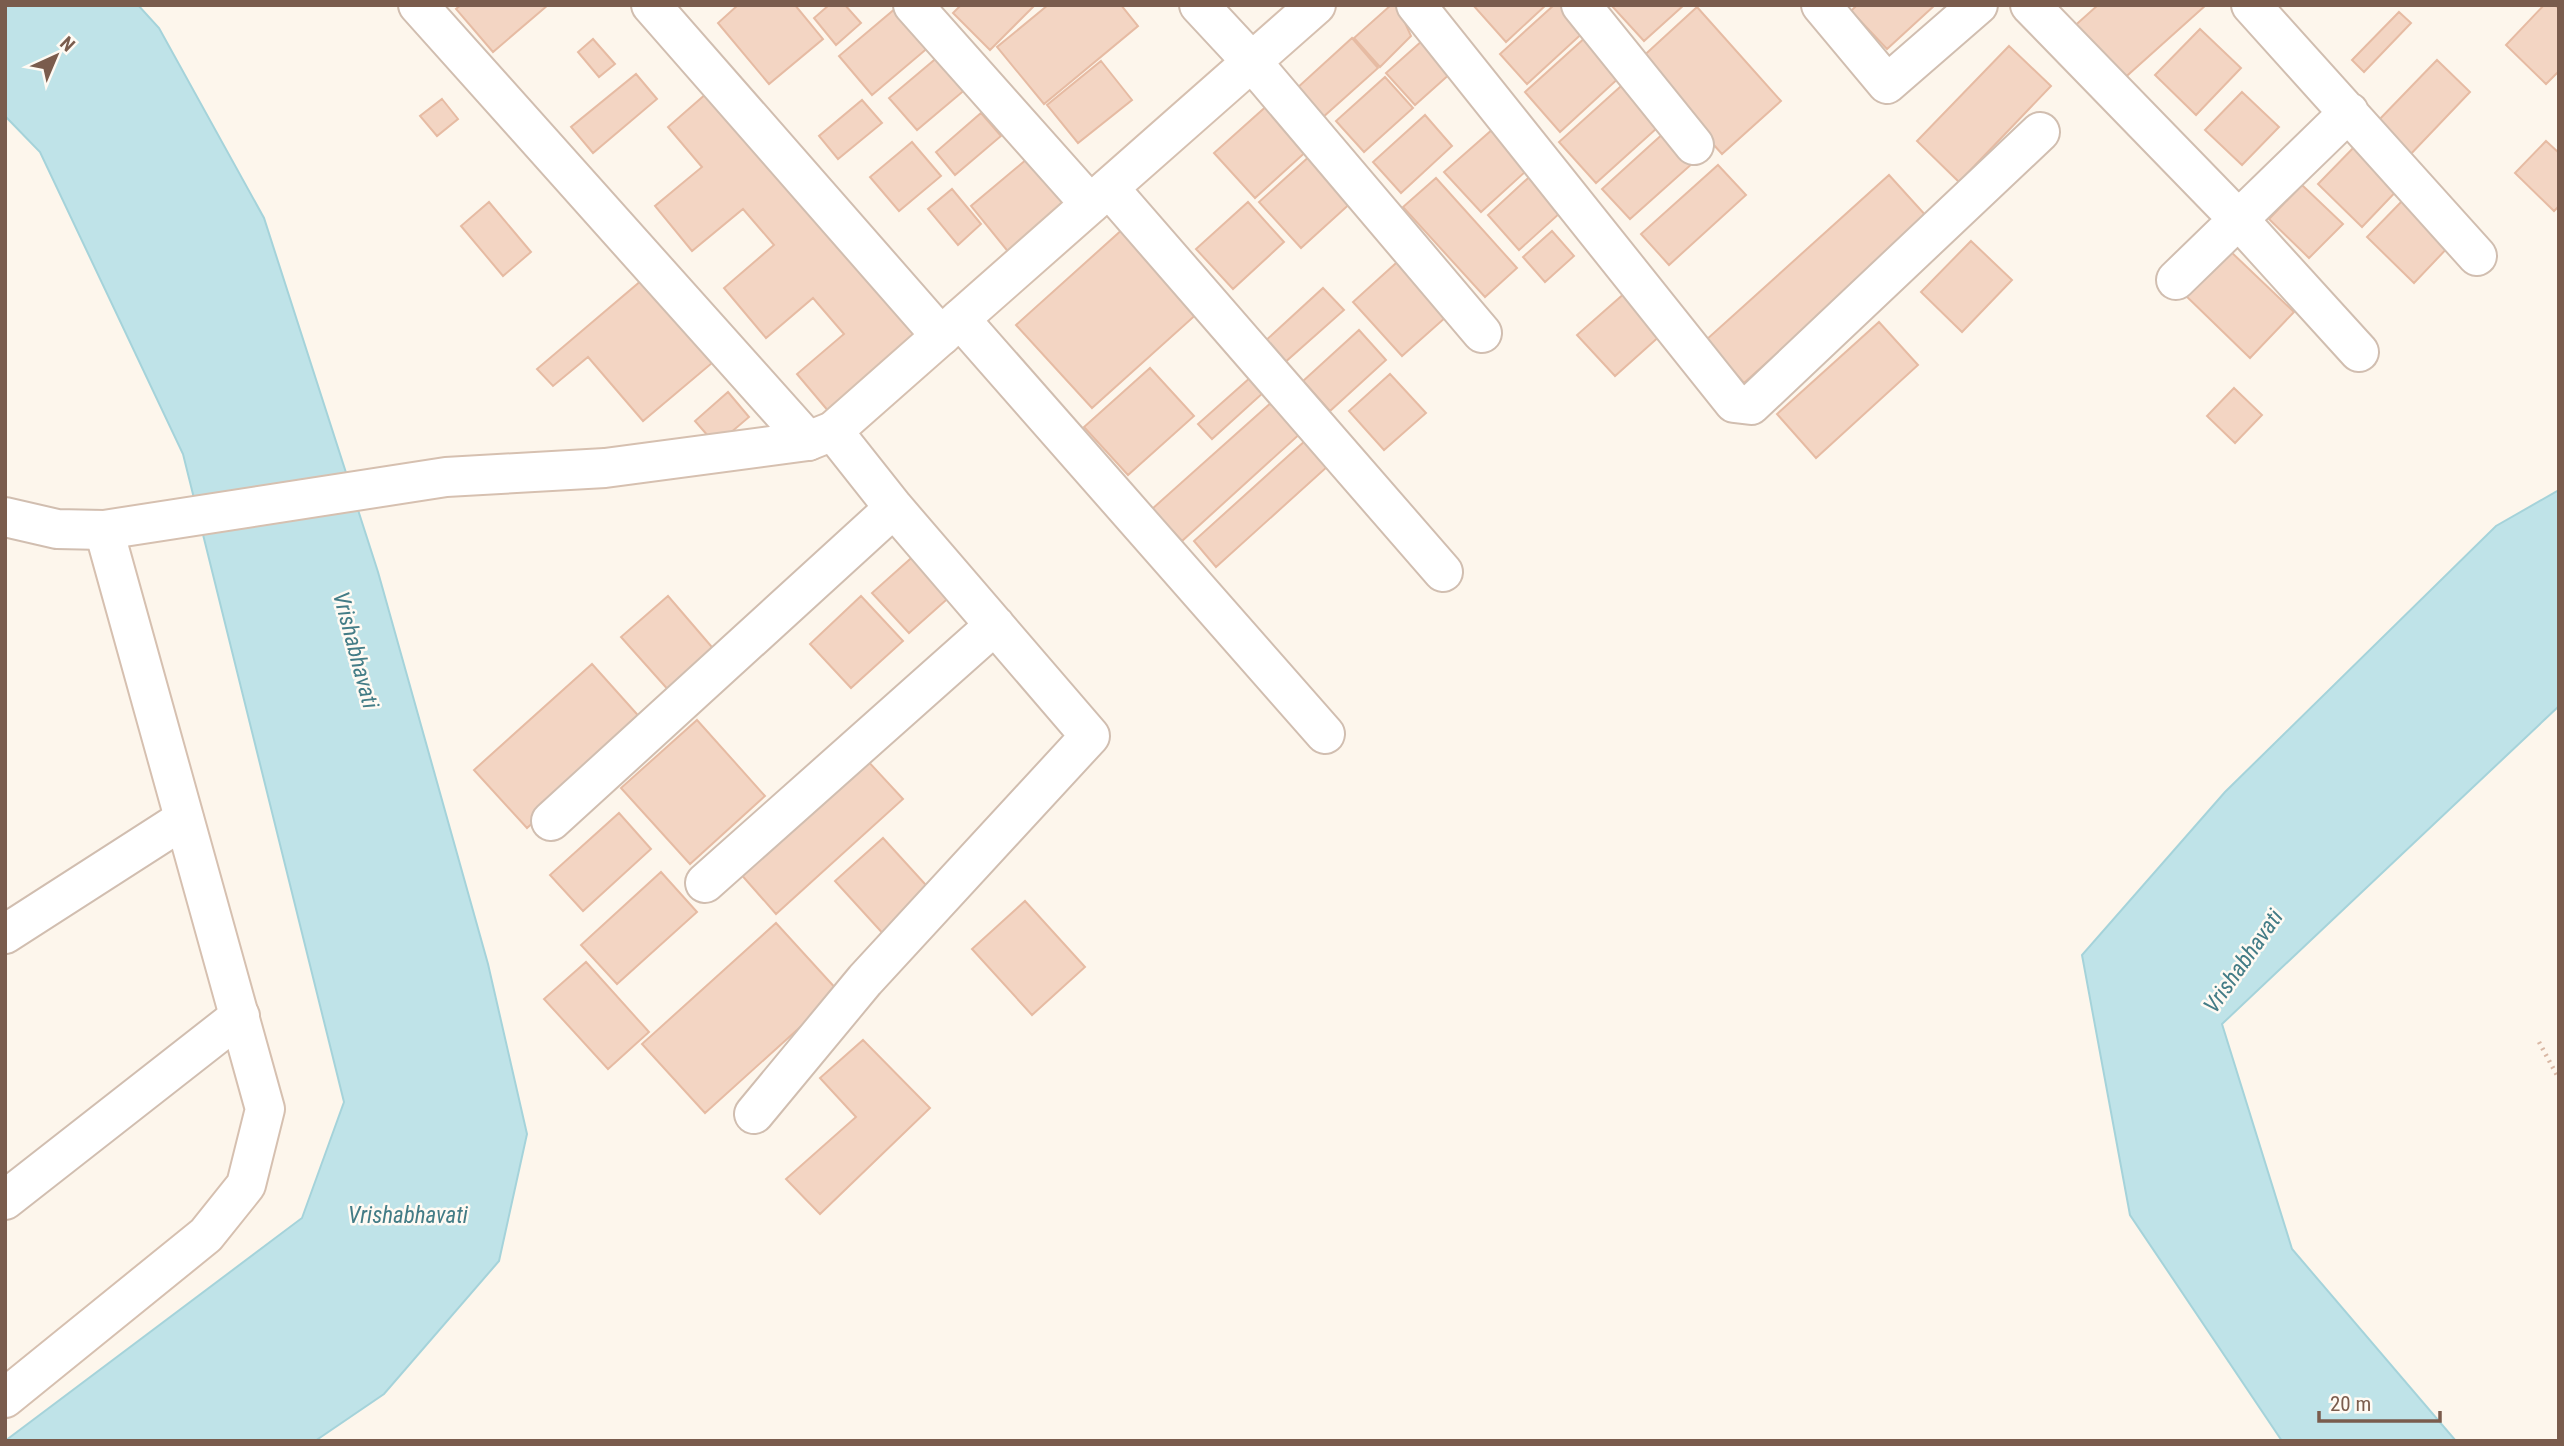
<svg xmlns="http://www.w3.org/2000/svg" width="2564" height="1446" viewBox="0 0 2564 1446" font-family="'Roboto Condensed',sans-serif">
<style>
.water{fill:#bfe3e8;stroke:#a5d3da;stroke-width:2}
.building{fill:#f3d5c3;stroke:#e6bba3;stroke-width:2}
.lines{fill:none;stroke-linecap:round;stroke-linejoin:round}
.street-casing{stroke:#d1beb0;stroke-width:42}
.secondary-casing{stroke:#d6c0b0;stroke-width:42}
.path{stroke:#d9b8a5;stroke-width:4.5;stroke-dasharray:2 5;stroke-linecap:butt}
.street{stroke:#fff;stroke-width:38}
.secondary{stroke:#fff;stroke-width:38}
.labels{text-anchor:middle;stroke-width:5;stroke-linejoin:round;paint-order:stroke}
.water-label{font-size:23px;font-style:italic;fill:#437c86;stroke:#fffaf3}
</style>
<rect width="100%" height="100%" fill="#fdf6ec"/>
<path class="water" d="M5 5H138L159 28 264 218 378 572 488 964 527 1134 499 1261 384 1394 315 1441H5L302 1218 344 1102 183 454 40 152 5 116Z
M2559 490V706L2222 1024 2292 1249 2456 1441H2282L2130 1215 2082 955 2225 792 2496 526Z"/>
<path class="building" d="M461 5H548L493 52 456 9Z
M738 5H795L823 39 769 84 718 23Z
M829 5H845L861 23 836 45 814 18Z
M961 5H1035L990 50 953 13Z
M1048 5H1121L1138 26 1044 104 997 47Z
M1391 5H1397L1411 36 1380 67 1354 38Z
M1473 5H1546L1506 42Z
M1554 5H1567L1588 28 1527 84 1500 54Z
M1611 5H1684L1644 41Z
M1857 5H1935L1887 49 1851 11Z
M2098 5H2206L2120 82 2070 30Z
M2544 5H2555L2559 9V71L2546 84 2506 45Z
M1697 7 1781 101 1722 154 1638 61Z
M896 8 930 46 872 95 839 56Z
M2399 12 2411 23 2364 72 2352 60Z
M2200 29 2241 68 2196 115 2155 75Z
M1432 32 1461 64 1415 105 1386 73Z
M1587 36 1622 75 1560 132 1525 92Z
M1352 38 1378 68 1322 118 1296 89Z
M593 39 615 64 599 77 578 52Z
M2009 46 2051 86 1959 182 1917 141Z
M939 56 967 88 917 130 889 98Z
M2437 60 2470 92 2407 158 2374 125Z
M1101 61 1132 100 1078 143 1047 105Z
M636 74 657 99 593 153 571 127Z
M1385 77 1413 108 1364 152 1336 121Z
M1630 78 1667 119 1596 183 1559 142Z
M715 86 929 340 835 419 797 374 844 334 813 298 766 338 724 288 774 245 743 209 692 251 655 206 702 167 668 127Z
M2242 92 2279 127 2242 165 2205 130Z
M442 99 458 119 437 136 420 116Z
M862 100 882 123 838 159 819 136Z
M1270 103 1310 148 1255 198 1214 153Z
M981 113 1001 136 955 175 936 152Z
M1425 115 1452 146 1401 193 1373 162Z
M1502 121 1537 161 1481 212 1444 172Z
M1666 131 1694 162 1630 219 1602 189Z
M2362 139 2406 181 2362 227 2318 184Z
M2546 141 2559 153V206L2554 211 2515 173Z
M912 142 941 176 899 211 870 177Z
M1312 154 1354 200 1301 248 1259 202Z
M1027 159 1067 206 1010 254 971 206Z
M1718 165 1746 195 1669 265 1641 234Z
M1539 168 1571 203 1519 250 1488 215Z
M1889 175 1928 218 1744 383 1706 340Z
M1436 178 1517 268 1485 297 1403 207Z
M2302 185 2343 224 2309 258 2269 219Z
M952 189 981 224 958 245 928 209Z
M2406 197 2453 242 2414 283 2367 237Z
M489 202 531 252 503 276 461 226Z
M1248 202 1284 242 1233 289 1196 249Z
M1124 228 1200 311 1092 408 1016 325Z
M1552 231 1574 256 1545 282 1523 257Z
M1971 241 2012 280 1962 332 1921 292Z
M2228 249 2294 312 2250 358 2184 294Z
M1406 254 1455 309 1402 356 1353 302Z
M642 280 712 363 643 421 588 357 553 386 537 369Z
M1634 285 1671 326 1615 376 1577 335Z
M1323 288 1344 310 1283 364 1263 343Z
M1879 322 1918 365 1816 458 1777 414Z
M1359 330 1386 360 1330 411 1303 381Z
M1150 368 1194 416 1128 475 1084 427Z
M1390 374 1426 413 1384 450 1349 411Z
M1251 377 1264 392 1212 439 1198 424Z
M2234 388 2262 415 2235 443 2207 416Z
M728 392 749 417 716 445 695 421Z
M1274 400 1303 431 1182 541 1152 509Z
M1306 440 1328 466 1216 567 1194 541Z
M918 552 954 593 909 633 872 593Z
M668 596 717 653 671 693 621 637Z
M861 596 903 641 851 688 810 644Z
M592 664 644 722 527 828 474 770Z
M697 720 765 796 690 864 621 788Z
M865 758 903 799 776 914 739 872Z
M619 813 651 849 583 911 550 875Z
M883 838 935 895 887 938 835 881Z
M661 872 697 912 617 984 581 945Z
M1025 901 1085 967 1032 1015 972 949Z
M776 923 839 992 705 1113 642 1044Z
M586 962 649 1032 608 1069 544 999Z
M863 1040 930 1108 820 1214 786 1179 856 1117 820 1078Z"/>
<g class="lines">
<defs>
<path id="street" d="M418 5 808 441
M651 5 941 336
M913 5 1090 204
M1199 5 1252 62 1482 333
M1416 5 1734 403 1751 405 2040 132
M1581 5 1694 145
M1821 5 1887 84 1978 5
M2030 5 2239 220 2359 352
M2251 5 2477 256
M1109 188 1443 572
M2176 280 2349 112
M960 319 1325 734
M5 517 57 529 104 530
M551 821 894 508
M705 883 995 625
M5 934 184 819
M754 1114 865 980 1090 736 894 508 833 431
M5 1200 240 1016"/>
<path id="secondary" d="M5 1398 206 1235 246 1185 265 1109 104 530 446 477 605 468 808 441 833 431 1316 5"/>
</defs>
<use href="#street" class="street-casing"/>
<use href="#secondary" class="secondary-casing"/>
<path class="path" d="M2539 1042 2559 1079"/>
<use href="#street" class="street"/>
<use href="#secondary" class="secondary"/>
</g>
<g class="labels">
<g class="water-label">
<text transform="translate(356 650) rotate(75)" y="8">Vrishabhavati</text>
<text transform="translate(2243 961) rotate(-55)" y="8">Vrishabhavati</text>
<text x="408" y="1223">Vrishabhavati</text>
</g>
</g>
<rect width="2564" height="1446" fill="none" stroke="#7a5c4d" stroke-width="14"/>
<g transform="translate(56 56) rotate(44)" stroke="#fffaf3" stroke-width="5" paint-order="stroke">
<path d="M0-5L12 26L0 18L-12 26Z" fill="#7a5c4d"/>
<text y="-10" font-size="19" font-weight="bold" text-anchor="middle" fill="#7a5c4d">N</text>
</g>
<path d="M2319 1411v10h121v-10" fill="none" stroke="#7a5c4d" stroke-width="3.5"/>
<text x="2330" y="1411" font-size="21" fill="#7a5c4d" stroke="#fffaf3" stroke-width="5" paint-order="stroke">20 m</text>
</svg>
